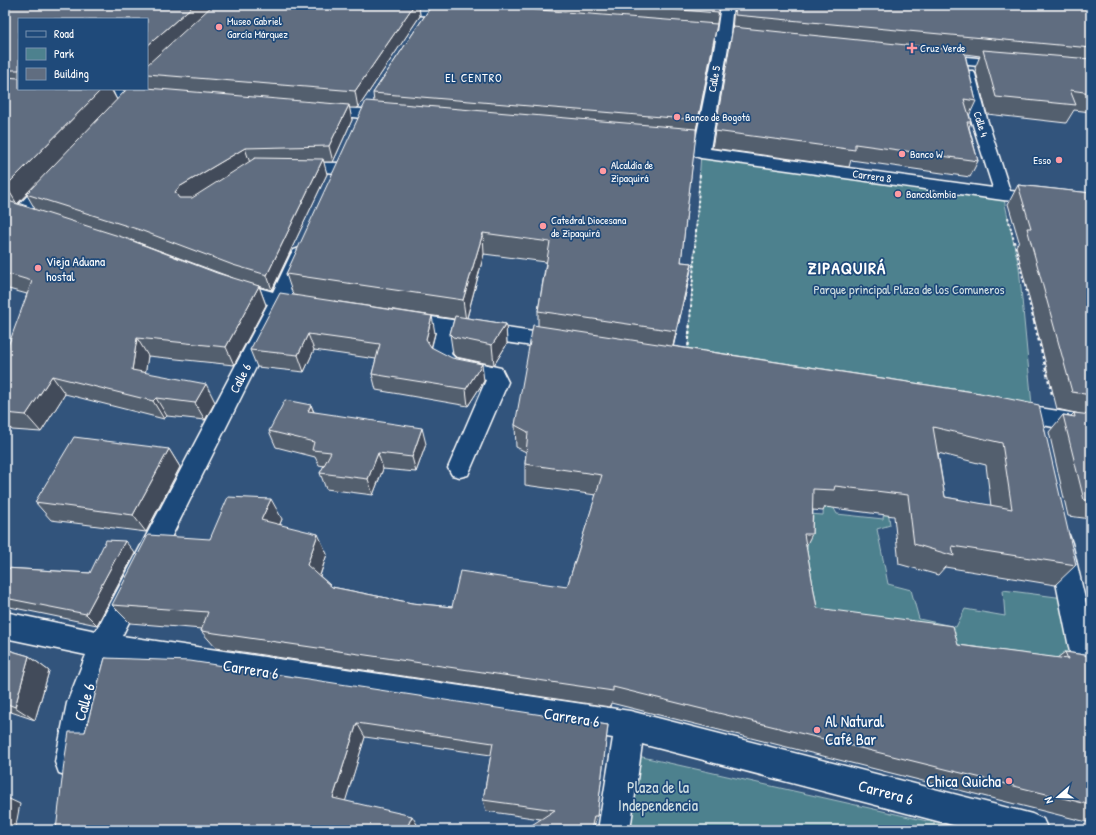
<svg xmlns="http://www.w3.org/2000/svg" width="1096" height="835" viewBox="0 0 1096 835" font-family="'Patrick Hand',sans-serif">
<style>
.green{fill:#4d818e;stroke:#a6c0c6}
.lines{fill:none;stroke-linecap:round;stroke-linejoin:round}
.minor-casing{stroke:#fff;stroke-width:3}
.path-far1{stroke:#fff;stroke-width:2;stroke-dasharray:2.5 2.5;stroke-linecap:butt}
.path{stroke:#fff;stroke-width:2.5;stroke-dasharray:3 3;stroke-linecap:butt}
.minor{fill:#1f4a7a;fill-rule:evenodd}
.wall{fill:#535e6e;stroke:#fff;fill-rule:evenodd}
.shaded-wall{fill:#434c5a;stroke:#fff}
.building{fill:#606d80;stroke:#fff;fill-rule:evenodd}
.poi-dot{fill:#ff9aa2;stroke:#1f4a7a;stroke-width:1.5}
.labels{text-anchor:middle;stroke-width:3.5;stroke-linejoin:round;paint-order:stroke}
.far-poi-label{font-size:11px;fill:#fff;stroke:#1f4a7a;text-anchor:start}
.far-street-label{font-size:11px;fill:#fff;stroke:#1f4a7a}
.far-neighbourhood-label{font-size:12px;letter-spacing:1px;fill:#fff;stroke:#1f4a7a}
.poi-label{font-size:13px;fill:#fff;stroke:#1f4a7a;text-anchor:start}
.park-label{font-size:13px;fill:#d2e0e3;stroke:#1f4a7a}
.street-label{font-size:13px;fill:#fff;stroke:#1f4a7a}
.near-street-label{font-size:16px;fill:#fff;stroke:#1f4a7a}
.near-poi-label{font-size:16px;fill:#fff;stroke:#1f4a7a;text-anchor:start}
.near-park-label{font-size:16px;fill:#d2e0e3;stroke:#1f4a7a}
.district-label{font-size:17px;font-weight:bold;letter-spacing:1px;fill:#fff;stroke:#1f4a7a}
</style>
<rect width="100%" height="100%" fill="#32547c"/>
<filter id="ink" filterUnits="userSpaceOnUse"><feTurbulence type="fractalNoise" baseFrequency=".025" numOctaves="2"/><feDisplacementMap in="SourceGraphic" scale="8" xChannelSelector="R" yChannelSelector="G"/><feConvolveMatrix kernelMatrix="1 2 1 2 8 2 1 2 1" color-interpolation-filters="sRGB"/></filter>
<g filter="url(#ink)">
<path class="green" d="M701 153 1003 195 1019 267 1033 416 687 362Z
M824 504 832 505 837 514 883 519 884 509H888L890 525 877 529 888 584 911 590 919 619 956 627 965 609 1005 616 1003 590 1064 598 1079 668 810 622 807 560 808 514 823 515Z
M629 754 967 830H618Z"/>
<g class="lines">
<defs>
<path id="minor" d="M342 5H394L457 10 463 14 457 18 348 9Z
M721 5H733L730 33 762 36 767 37 769 40 767 43 762 44 729 41 710 149 993 188 971 119 961 74 963 71H973L975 74 987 119 1010 191 1091 199V209L1003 200 701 158 695 156 693 153 694 148 660 144 658 141 660 138 666 136 696 139 716 40 686 37 681 36 679 33 681 30 686 29 717 32Z
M937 54 1006 61 1011 62 1013 65 1011 68 1006 69 932 61 930 58 932 55Z
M90 89 152 93 157 94 159 97 157 100 152 101 84 97 79 96 77 93 79 90Z
M319 106 391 111 396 113 399 116 396 119 391 121 314 113 312 110 314 107Z
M295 162 340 163 346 165 348 168 346 171 340 173 289 170 287 167 289 164Z
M52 175 58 176 60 180 58 184 28 216 22 217 16 216 13 212 16 208 46 176Z
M300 248 306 250 309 254 291 296 312 300 315 305 312 310 305 312 285 309 122 636 630 711 1032 814 1043 819 1048 830H972L642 744 630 830H598L613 738 111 660 95 703 85 762 81 773 70 777 59 773 55 762 67 703 86 655 5 638V612L96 631 268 304 227 292 225 287 227 282 234 281 273 292 291 254 294 250Z
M404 313 560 336 567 338 570 343 567 348 560 350 456 335 451 354 455 358 501 368 508 382 468 475 460 477 452 475 448 468 486 380 442 369 430 356 436 332 397 325 394 320 397 315Z
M1013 404 1091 416V434L1005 418 1002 412 1005 406Z
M1060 532 1069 535 1072 543 1091 625V701L1081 697 1077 687 1048 543 1051 535Z"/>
</defs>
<use href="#minor" class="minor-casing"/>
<path class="path-far1" d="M1008 217 1034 322
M690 322 700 173"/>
<path class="path" d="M1034 321 1052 394
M688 352 690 321"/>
<use href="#minor" class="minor"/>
</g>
<path class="wall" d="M5 5H429L427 6H419L420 16 358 108H349L352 120 333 162H323L327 174 272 290 254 285 259 286 266 305 234 365 148 356 145 373 215 402 205 420 167 416 164 419 65 394 41 432 12 430 5 422V362L27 294 5 288ZM19 19H147V89H19ZM112 89H127L117 100ZM27 195 35 209 18 203ZM131 240 147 246 233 278 217 273Z
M432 5H720L714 40 696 132 681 262 692 263 688 284 673 346 980 393 1076 565 1055 585 945 567 938 575 899 564 894 516 825 507 823 511 813 510 812 534 806 546 817 608 958 645 1057 658 1065 652 1091 656V823L611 703 610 707 216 648 201 631 202 629 130 623 112 605 210 539 282 519 280 524 327 554 320 576 332 587 412 603 452 607 567 587 596 495 525 485V464L526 452 516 447 515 425 538 326V311L546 262 484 254 467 318 506 324 507 344 494 365 456 357 453 354 450 334 454 319 334 301 435 333 431 347 484 381 468 406 376 390 372 374 376 359 314 350 304 372 257 367 250 350 293 295 286 274 374 102 373 93ZM938 453 986 465 991 506 945 497Z
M734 5H1091V112L1074 110 1066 123 987 114 975 68 980 56 965 54 976 101 969 116 971 122 969 127 978 161 970 177 851 160 849 167 712 148 732 32Z
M1018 185 1091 193V519L1068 516 1049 432 1063 415 1071 416 1074 413 1080 414 1057 409 1016 246 1019 241 1008 204Z
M311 405 314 412 426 444 416 472 383 469 373 495 326 489 320 473 324 466 319 465 315 457 276 447 269 431Z
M169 449 180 467 146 532 51 520 35 502Z
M135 553 97 625 5 606V568L90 573Z
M5 649 29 656 49 671 35 720 5 710Z
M105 658 608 725 597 816 594 827 486 811 483 800 491 755 365 737 345 801 418 826 85 732Z"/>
<path class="shaded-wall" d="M194 5H219L147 70V46Z
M414 5H419L420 16 358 108 355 91Z
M717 24 714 40 695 137 698 120Z
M102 89H111L117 100 17 204 6 186Z
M349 105 352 120 333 162 329 146Z
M245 148 250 163 182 207 175 192 179 187Z
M323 159 327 174 272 290 267 275Z
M483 233 484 254 466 321 463 300Z
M692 263 688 284 672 352 676 331Z
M259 286 266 305 234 365 226 347Z
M432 316 435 333 429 356 426 339Z
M506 324 507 344 494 365 492 345Z
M308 334 314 350 304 372 298 355Z
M137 338 148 356 143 389 132 370Z
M482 364 484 381 468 406 466 389Z
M52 376 65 394 41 432 26 415Z
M206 384 215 402 205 420 195 403Z
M156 398 167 416 164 419 153 401Z
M311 405 317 421 308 411Z
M422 428 426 444 416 472 412 457Z
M169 449 180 467 146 532 133 515Z
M378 453 383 469 373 495 368 479Z
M271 499 282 519 273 540 261 520Z
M318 534 327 554 317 584 307 565Z
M125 541 135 553 97 625 86 614Z
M29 656 49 671 35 720 15 707Z
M357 723 365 737 343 809 333 798Z
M5 797 20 804 15 830H5Z
M412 816 418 826 417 830H406Z"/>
<path class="building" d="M5 5H194L147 46V19H19V70H11L9 66H5Z
M213 5H414L355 91 147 74V65Z
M432 5H476L717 24 698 120 373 93Z
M614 5H720L719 13Z
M736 5H1091V48L735 15Z
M733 27 964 51 976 101 964 99 971 122H967L978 161 855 144V150L715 131Z
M983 50 1091 59V93L1070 90 1076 105 996 97Z
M5 77 19 78V89H102L6 186H5Z
M147 88 349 105 329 146 245 148 179 187 175 192 179 198H192L255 158 323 159 267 275 233 265 140 230 26 194 127 89H147Z
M366 101 696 129V135L681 262 692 263 676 331 538 311 550 242 483 233 463 300 286 274Z
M1018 185 1091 193V395L1072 392 1027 228H1031Z
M5 200 125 238 217 273 259 286 226 347 137 338 132 370 206 384 195 403 156 398 153 401 52 376 26 415 5 413V362L8 346 32 281 5 273Z
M280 293 432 316 426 339 431 347 452 358 482 364 466 389 372 374 380 344 308 334 298 355 250 350Z
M455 316 506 324 492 345 453 337 450 334Z
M533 325 980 393 1039 405 1076 565 952 546 954 556 914 544 908 495 835 486 834 490 813 489 812 534H804L817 608 953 626 958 645 1068 659 1065 652 1091 656V805L613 687V691L201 631 208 612 112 605 148 535 210 539 228 497 271 499 261 520 318 534 307 565 332 587 412 603 452 607 460 571 567 587 602 475 525 464 528 432 515 425ZM933 427 1002 443 1012 509 945 497Z
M285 400 311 405 308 411 422 428 412 457 378 453 368 479 320 473 331 452 312 450 314 442 269 431Z
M1074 413 1091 415V500H1084L1063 415 1075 417Z
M74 437 169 449 133 515 35 502Z
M106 540 125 541 86 614 5 598V568L90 573Z
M5 649 29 656 15 707 5 703Z
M105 658 190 661 608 725 597 816H594L591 830H524L555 810 483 800 493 743 357 723 333 798 412 816 406 830H56L64 763 69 732H85Z"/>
</g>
<g class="poi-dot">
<circle cx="219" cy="27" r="4"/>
<path d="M910 42h4v4h4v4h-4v4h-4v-4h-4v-4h4z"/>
<circle cx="677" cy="117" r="4"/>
<circle cx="902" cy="154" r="4"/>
<circle cx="1059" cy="160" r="4"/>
<circle cx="603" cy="171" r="4"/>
<circle cx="898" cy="194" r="4"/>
<circle cx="543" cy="226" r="4"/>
<circle cx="38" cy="268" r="4"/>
<circle cx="817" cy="730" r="4"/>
<circle cx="1009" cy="781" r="4"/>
</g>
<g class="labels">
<g class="far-poi-label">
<text x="227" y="25">Museo Gabriel<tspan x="227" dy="13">García Márquez</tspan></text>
<text x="920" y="52">Cruz Verde</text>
<text x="685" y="121">Banco de Bogotá</text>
<text x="910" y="158">Banco W</text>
<text x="1051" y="164" text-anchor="end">Esso</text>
<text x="611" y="169">Alcaldía de<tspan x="611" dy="13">Zipaquirá</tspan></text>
<text x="906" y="198">Bancolombia</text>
<text x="551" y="224">Catedral Diocesana<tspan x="551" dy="13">de Zipaquirá</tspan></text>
</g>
<g class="far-street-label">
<text transform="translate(714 79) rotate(-79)" y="4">Calle 5</text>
<text transform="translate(981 124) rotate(73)" y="4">Calle 4</text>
<text transform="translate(872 176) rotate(8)" y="4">Carrera 8</text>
</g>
<g class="far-neighbourhood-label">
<text x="474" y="82">EL CENTRO</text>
</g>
<g class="poi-label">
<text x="46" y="266">Vieja Aduana<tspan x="46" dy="15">hostal</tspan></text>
</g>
<g class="park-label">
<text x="909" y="294">Parque principal Plaza de los Comuneros</text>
</g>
<g class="street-label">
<text transform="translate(240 378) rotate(-63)" y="5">Calle 6</text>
</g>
<g class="near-street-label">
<text transform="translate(251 669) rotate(9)" y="6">Carrera 6</text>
<text transform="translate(84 702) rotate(-74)" y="6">Calle 6</text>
<text transform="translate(572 717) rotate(9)" y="6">Carrera 6</text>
<text transform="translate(886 792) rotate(15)" y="6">Carrera 6</text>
</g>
<g class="near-poi-label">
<text x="825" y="727">Al Natural<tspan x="825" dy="18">Café Bar</tspan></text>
<text x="1001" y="787" text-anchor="end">Chica Quicha</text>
</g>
<g class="near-park-label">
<text x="658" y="793">Plaza de la<tspan x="658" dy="18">Independencia</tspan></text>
</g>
<g class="district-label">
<text x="847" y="274">ZIPAQUIRÁ</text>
</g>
</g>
<rect width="1096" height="835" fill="none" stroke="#1f4a7a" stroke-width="20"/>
<rect x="10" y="10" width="1076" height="815" fill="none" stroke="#fff" stroke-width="1.5" filter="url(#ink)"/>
<rect x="18" y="18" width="130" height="72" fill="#1f4a7a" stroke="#7992af"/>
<rect x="26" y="31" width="20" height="6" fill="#1f4a7a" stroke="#7992af"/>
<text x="54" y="38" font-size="12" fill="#ffffff">Road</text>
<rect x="26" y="48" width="20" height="12" fill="#4d818e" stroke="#7992af"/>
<text x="54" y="58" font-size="12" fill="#ffffff">Park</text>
<rect x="26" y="68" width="20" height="12" fill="#606d80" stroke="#7992af"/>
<text x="54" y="78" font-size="12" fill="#ffffff">Building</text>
<g transform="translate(1058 797) rotate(250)" stroke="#1f4a7a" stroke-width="3" paint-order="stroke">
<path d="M0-3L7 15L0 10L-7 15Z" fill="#ffffff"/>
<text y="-6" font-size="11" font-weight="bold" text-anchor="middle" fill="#ffffff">N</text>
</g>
</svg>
